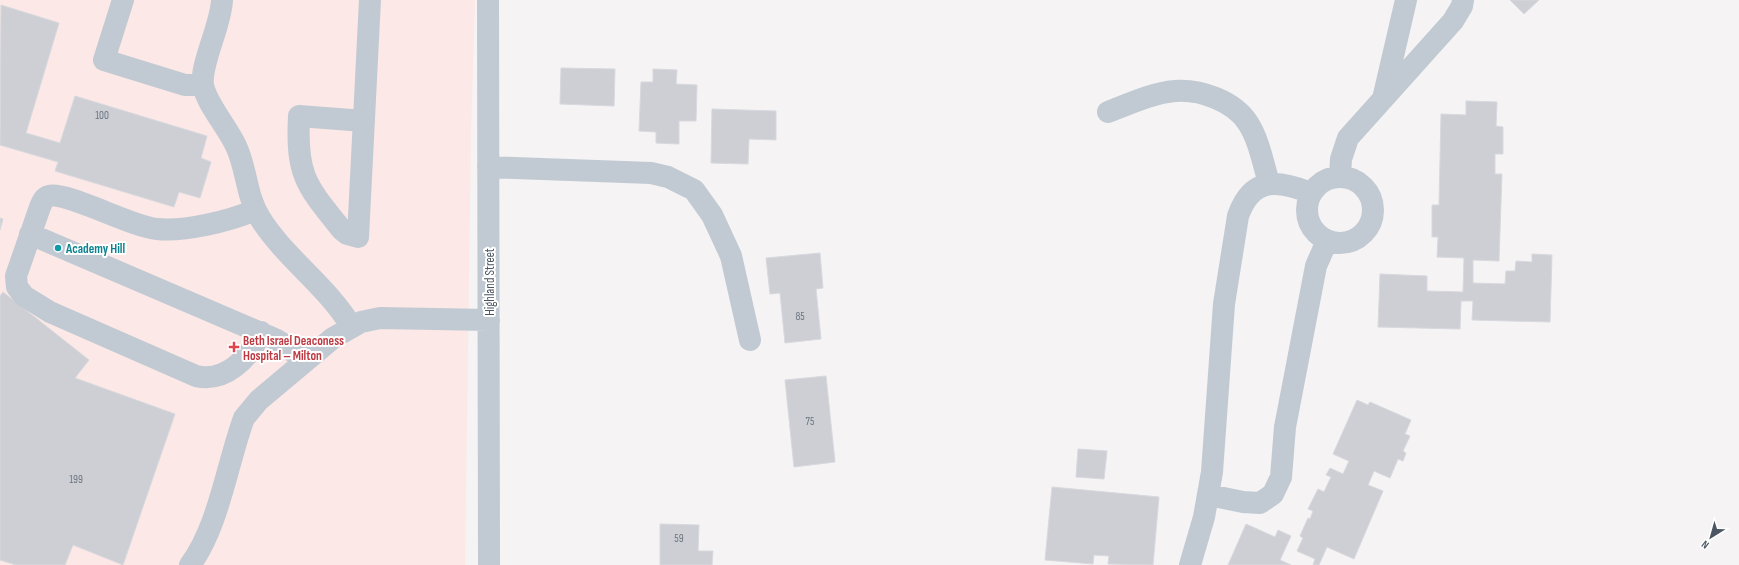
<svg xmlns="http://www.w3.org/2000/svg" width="1739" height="565" viewBox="0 0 1739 565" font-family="'Sofia Sans Condensed',sans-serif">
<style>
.medical{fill:#fce8e6}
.building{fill:#cdcfd5;stroke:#d7d9de}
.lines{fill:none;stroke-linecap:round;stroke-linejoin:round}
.minor{stroke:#c1cad2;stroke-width:22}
.culture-dot{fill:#0f9aa8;stroke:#fff;stroke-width:1.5}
.health-dot{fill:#e0444e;stroke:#fff;stroke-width:1.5}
.labels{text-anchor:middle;stroke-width:4;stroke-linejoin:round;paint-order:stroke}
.number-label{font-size:11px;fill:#6b747e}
.culture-label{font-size:13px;font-weight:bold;fill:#0d838f;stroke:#fff;text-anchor:start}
.street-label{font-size:13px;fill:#4a5661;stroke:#fff}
.health-label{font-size:13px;font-weight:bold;fill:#be3a42;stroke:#fff;text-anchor:start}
</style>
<rect width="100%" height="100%" fill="#f5f3f3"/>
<path class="medical" d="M0 0H475L471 129 465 565H0Z"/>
<path class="building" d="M1510 0H1539L1524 14Z
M1 5 59 23 26 133 60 143 75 96 207 136 201 158 211 162 200 198 179 192 174 207 55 171 58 162 0 145Z
M561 68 615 69 614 106 560 104Z
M653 69 677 70 676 84 697 85 696 121H679V144L656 143V132L639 131 641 82H653Z
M1466 101 1497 102 1496 126 1503 127V154H1495V174H1502L1499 261 1473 260V283L1505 284 1506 271H1515L1516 261 1532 262V254L1552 255 1550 322 1472 320 1473 301H1461L1460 329 1378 327 1380 274 1427 276V291L1463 292 1464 258 1437 257 1438 237H1432V205H1439L1441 114 1466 115Z
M712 109 776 111V140L749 139 748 164 711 163Z
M0 218 3 219 0 230Z
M820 253 823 288 816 289 821 339 785 343 780 293 770 294 766 258Z
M3 292 89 360 75 378 175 414 123 565 73 545 65 565H16L0 560V296Z
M826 376 835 462 794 467 785 380Z
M1357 400 1368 405 1370 402 1411 420 1405 434 1410 436 1403 451 1406 453 1403 461 1398 459 1390 478 1374 471 1368 485 1383 491 1354 559 1327 547 1319 565H1313L1315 559 1297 551 1303 538 1300 536 1308 518 1310 519 1313 511 1308 509 1318 489 1324 492 1331 477 1326 475 1330 468 1343 474 1349 461 1333 454Z
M1078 449 1107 451 1104 479 1076 477Z
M1052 487 1159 497 1153 565 1108 564 1109 556 1094 555 1093 564 1045 560Z
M660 524 699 525 698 551H713L712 565H660Z
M1246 524 1275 537 1278 530 1291 536 1280 560 1291 565H1228Z"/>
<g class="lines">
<path class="minor" d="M123 0 104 60 185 85H203
M222 0C221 26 200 64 203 85 206 103 228 128 236 146 247 169 246 196 260 218 284 257 327 286 351 326
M488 0 489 565
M1383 99 1406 0
M1108 112C1129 104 1152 93 1175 91 1200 89 1234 101 1248 123 1259 140 1263 163 1269 183
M364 121 299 116C296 176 306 185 342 230L347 234 358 237 370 0
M488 167 651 173 668 177 694 190 712 215 731 256 750 340
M1307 210a33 33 0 1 1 66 0a33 33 0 1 1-66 0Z
M1340 177 1341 159 1348 138 1453 21 1462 6 1463 0
M255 210C230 221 184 232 157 229 132 227 66 191 49 196 44 197 42 202 40 207L16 276 17 287 24 296 50 312 196 376C225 383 250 358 261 332
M30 234 275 339 290 348 303 362
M1209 495 1243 502 1260 503 1273 494 1281 477 1285 427 1316 266 1327 241
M190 565C219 526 227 464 244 418L259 400 333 338 361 322 380 318 489 320
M1190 565 1204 517 1212 472 1224 304 1238 216C1252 176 1278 180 1311 193"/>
</g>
<circle class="culture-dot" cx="58" cy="248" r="4"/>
<path class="health-dot" d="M232 341h4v4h4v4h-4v4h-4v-4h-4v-4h4z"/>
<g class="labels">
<g class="number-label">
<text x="102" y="119">100</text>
<text x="800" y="320">85</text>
<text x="810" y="425">75</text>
<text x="76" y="483">199</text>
<text x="679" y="542">59</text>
</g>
<g class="culture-label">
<text x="66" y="253">Academy Hill</text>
</g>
<g class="street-label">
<text transform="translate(489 282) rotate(-90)" y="5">Highland Street</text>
</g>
<g class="health-label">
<text x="243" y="345">Beth Israel Deaconess<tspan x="243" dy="15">Hospital – Milton</tspan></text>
</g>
</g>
<g transform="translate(1711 537) rotate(217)" stroke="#ffffff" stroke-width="3" paint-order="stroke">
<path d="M0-3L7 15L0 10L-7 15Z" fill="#4a5661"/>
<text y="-6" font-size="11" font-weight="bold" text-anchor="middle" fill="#4a5661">N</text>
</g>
</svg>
